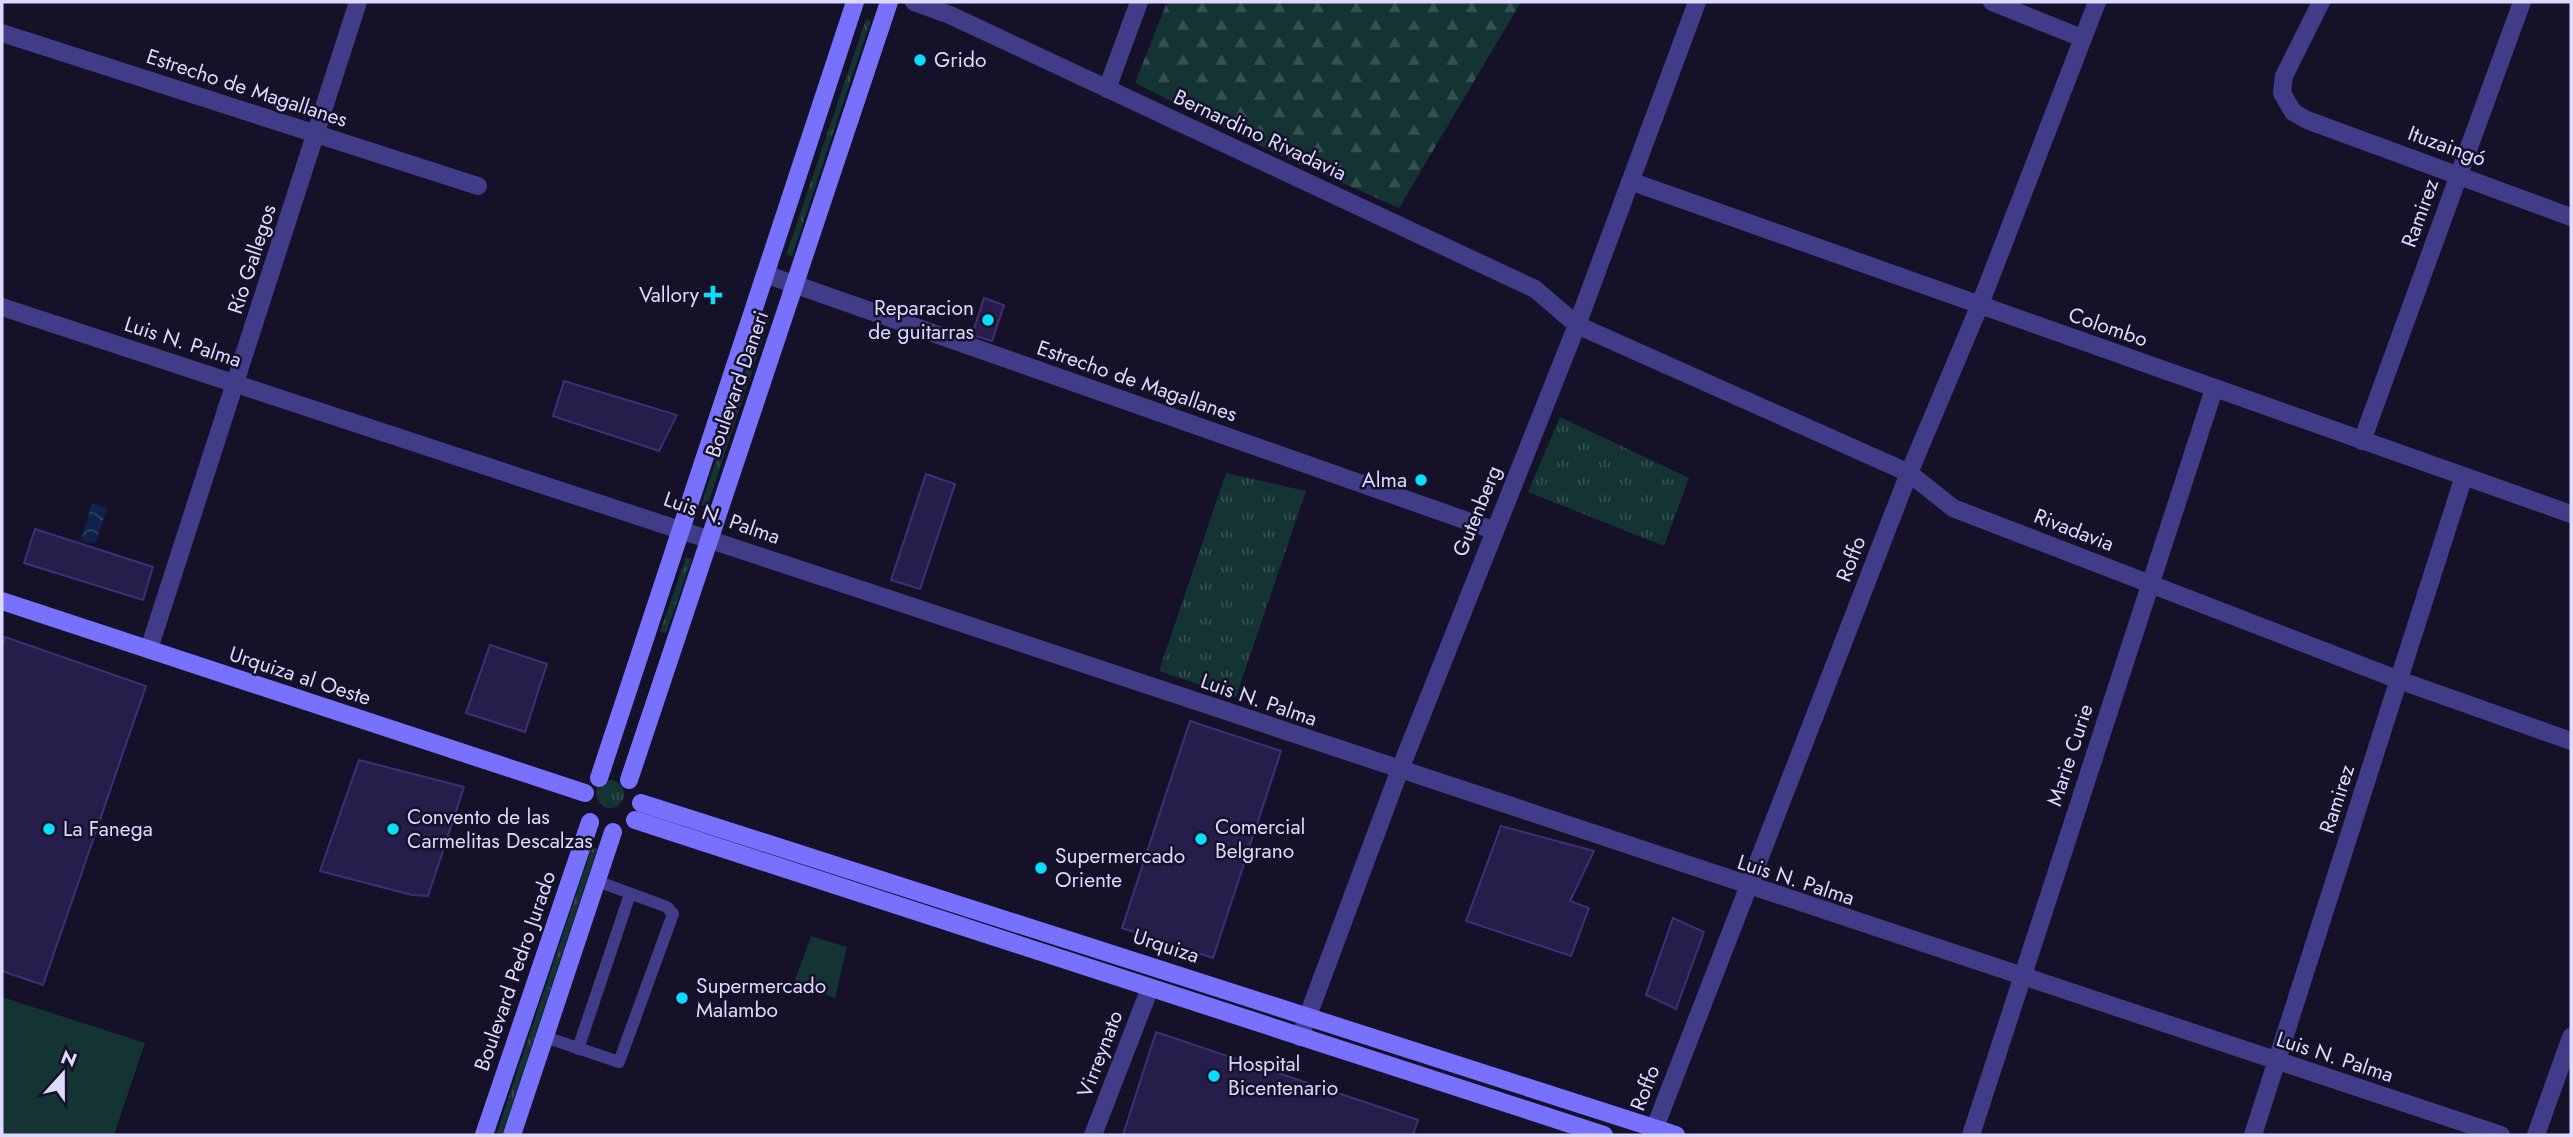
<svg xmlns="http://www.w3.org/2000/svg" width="2573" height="1137" viewBox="0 0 2573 1137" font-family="Jost,sans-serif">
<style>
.grass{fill:url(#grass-tufts)}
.forest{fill:url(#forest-firs)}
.garden{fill:#143333}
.water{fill:url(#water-waves)}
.building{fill:#271d4a;stroke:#3f2f76;stroke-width:2}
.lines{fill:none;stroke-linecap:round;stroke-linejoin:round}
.lane{stroke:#413c88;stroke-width:12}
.street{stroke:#413c88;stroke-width:18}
.secondary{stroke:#7871fe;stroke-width:18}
.poi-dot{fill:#07defd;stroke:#151129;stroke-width:2.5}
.labels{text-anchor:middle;stroke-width:5;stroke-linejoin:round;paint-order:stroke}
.poi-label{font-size:21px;fill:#ded9ff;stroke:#151129;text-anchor:start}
.street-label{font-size:21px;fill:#ded9ff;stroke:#151129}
</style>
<defs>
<pattern id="grass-tufts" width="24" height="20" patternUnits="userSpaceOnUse" patternTransform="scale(1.75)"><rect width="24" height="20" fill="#143333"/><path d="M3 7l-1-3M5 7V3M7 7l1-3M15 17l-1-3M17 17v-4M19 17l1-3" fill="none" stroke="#365052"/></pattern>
<pattern id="forest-firs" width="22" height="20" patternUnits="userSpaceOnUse" patternTransform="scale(1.75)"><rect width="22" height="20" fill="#143333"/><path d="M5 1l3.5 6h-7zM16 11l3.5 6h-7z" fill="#365052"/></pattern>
<pattern id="water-waves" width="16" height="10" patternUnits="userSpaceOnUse" patternTransform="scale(1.75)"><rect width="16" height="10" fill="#0d234c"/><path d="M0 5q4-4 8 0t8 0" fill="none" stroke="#304267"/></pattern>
</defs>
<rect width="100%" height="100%" fill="#151129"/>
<path class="grass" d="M866 19 871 20 792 256 786 255Z
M764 315 770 317 707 507 701 505Z
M1560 417 1689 478 1664 546 1528 492Z
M1226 473 1306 491 1236 697 1159 671Z
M686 557 692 559 666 633 660 632Z
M596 794a14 14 0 1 1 28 0a14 14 0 1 1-28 0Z
M592 847 597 849 502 1135H496Z"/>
<path class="forest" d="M1167 2H1521L1399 208 1273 152 1135 83Z"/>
<path class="garden" d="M811 936 847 947 835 998 794 983Z
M2 997 145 1043 114 1135H2Z"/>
<path class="water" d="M92 503 107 508 95 544 81 540Z"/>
<path class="building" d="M984 298 1004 305 992 341 972 335Z
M564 381 677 415 659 451 553 416Z
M926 474 955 484 920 589 891 580Z
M35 529 153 567 143 600 24 563Z
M5 637 146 686 43 985 2 971V648Z
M490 645 547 664 525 732 466 713Z
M1190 721 1281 751 1213 958 1122 928Z
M359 760 464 787 428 896 412 895 320 871Z
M1501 826 1594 851 1570 901 1589 908 1571 956 1466 921Z
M1673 918 1704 932 1676 1009 1646 995Z
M1156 1032 1418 1120 1413 1135H1123Z"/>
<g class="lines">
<path class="lane" d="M545 1037 619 1062 673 914 667 907 597 881
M578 1049 630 894"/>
<path class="street" d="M914 2 950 15 1535 289 1577 325 1909 473 1953 508 2399 680 2571 741
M1992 2 2082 38
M2321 2 2284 76 2282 93 2293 112 2307 120 2571 217
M2 33 478 186
M1107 89 1139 2
M1630 181 2571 514
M765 274 1493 530
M2 307C837 577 1667 863 2501 1135
M2362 441 2522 2
M149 649 358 2
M1300 1037 1399 772 1577 325 1697 2
M1093 1135 1150 988
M1652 1135 1909 473 1979 307 2097 2
M1971 1135 2214 389
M2253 1135 2464 476
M2536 1135 2571 1037"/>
<path class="secondary" d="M2 601 585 793
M599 778 855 2
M629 780 889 2
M641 803 1676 1135
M635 820 1604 1135
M484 1135 590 822
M512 1135 613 832"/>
</g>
<g class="poi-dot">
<circle cx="920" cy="60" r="7"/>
<path d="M709.5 284.5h7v7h7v7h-7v7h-7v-7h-7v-7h7z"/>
<circle cx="988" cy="320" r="7"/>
<circle cx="1421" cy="480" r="7"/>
<circle cx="49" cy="829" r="7"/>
<circle cx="393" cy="829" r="7"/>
<circle cx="1201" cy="839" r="7"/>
<circle cx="1041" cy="868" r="7"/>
<circle cx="682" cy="998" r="7"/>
<circle cx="1214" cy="1076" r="7"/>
</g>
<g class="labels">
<g class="poi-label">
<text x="934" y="67">Grido</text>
<text x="699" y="302" text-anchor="end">Vallory</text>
<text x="974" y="315" text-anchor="end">Reparacion<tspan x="974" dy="24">de guitarras</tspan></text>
<text x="1407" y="487" text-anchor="end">Alma</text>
<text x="407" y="824">Convento de las<tspan x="407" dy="24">Carmelitas Descalzas</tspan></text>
<text x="1215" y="834">Comercial<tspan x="1215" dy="24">Belgrano</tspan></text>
<text x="63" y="836">La Fanega</text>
<text x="1055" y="863">Supermercado<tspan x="1055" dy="24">Oriente</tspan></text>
<text x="696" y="993">Supermercado<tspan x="696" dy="24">Malambo</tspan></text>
<text x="1228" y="1071">Hospital<tspan x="1228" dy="24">Bicentenario</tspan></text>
</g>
<g class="street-label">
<text transform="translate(247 88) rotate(18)" y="7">Estrecho de Magallanes</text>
<text transform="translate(1260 135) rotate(25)" y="7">Bernardino Rivadavia</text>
<text transform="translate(2447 146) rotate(20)" y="7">Ituzaingó</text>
<text transform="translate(2420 213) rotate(-70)" y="7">Ramirez</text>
<text transform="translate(252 259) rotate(-72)" y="7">Río Gallegos</text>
<text transform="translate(2108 327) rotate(19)" y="7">Colombo</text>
<text transform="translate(183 342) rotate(18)" y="7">Luis N. Palma</text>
<text transform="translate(1137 381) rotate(19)" y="7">Estrecho de Magallanes</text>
<text transform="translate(737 384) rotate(-71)" y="7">Boulevard Daneri</text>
<text transform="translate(1477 511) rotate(-68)" y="7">Gutenberg</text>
<text transform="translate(722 518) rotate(19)" y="7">Luis N. Palma</text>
<text transform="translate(2074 530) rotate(21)" y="7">Rivadavia</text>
<text transform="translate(1851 559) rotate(-69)" y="7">Roffo</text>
<text transform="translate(300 676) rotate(18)" y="7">Urquiza al Oeste</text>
<text transform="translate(1259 700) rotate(19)" y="7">Luis N. Palma</text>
<text transform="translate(2070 755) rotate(-72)" y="7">Marie Curie</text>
<text transform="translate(2337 799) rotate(-72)" y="7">Ramirez</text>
<text transform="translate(1796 880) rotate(18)" y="7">Luis N. Palma</text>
<text transform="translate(1166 946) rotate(18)" y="7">Urquiza</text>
<text transform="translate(515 971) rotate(-71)" y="7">Boulevard Pedro Jurado</text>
<text transform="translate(1100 1054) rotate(-69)" y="7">Virreynato</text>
<text transform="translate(2335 1057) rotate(18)" y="7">Luis N. Palma</text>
<text transform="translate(1645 1088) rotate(-69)" y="7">Roffo</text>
</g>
</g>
<rect width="2573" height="1137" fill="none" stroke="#ded9ff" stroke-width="7"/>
<g transform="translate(63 1074) rotate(21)" stroke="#151129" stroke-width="5" paint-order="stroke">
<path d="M0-5L12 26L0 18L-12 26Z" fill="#ded9ff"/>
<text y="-10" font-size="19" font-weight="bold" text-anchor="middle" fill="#ded9ff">N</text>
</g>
</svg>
